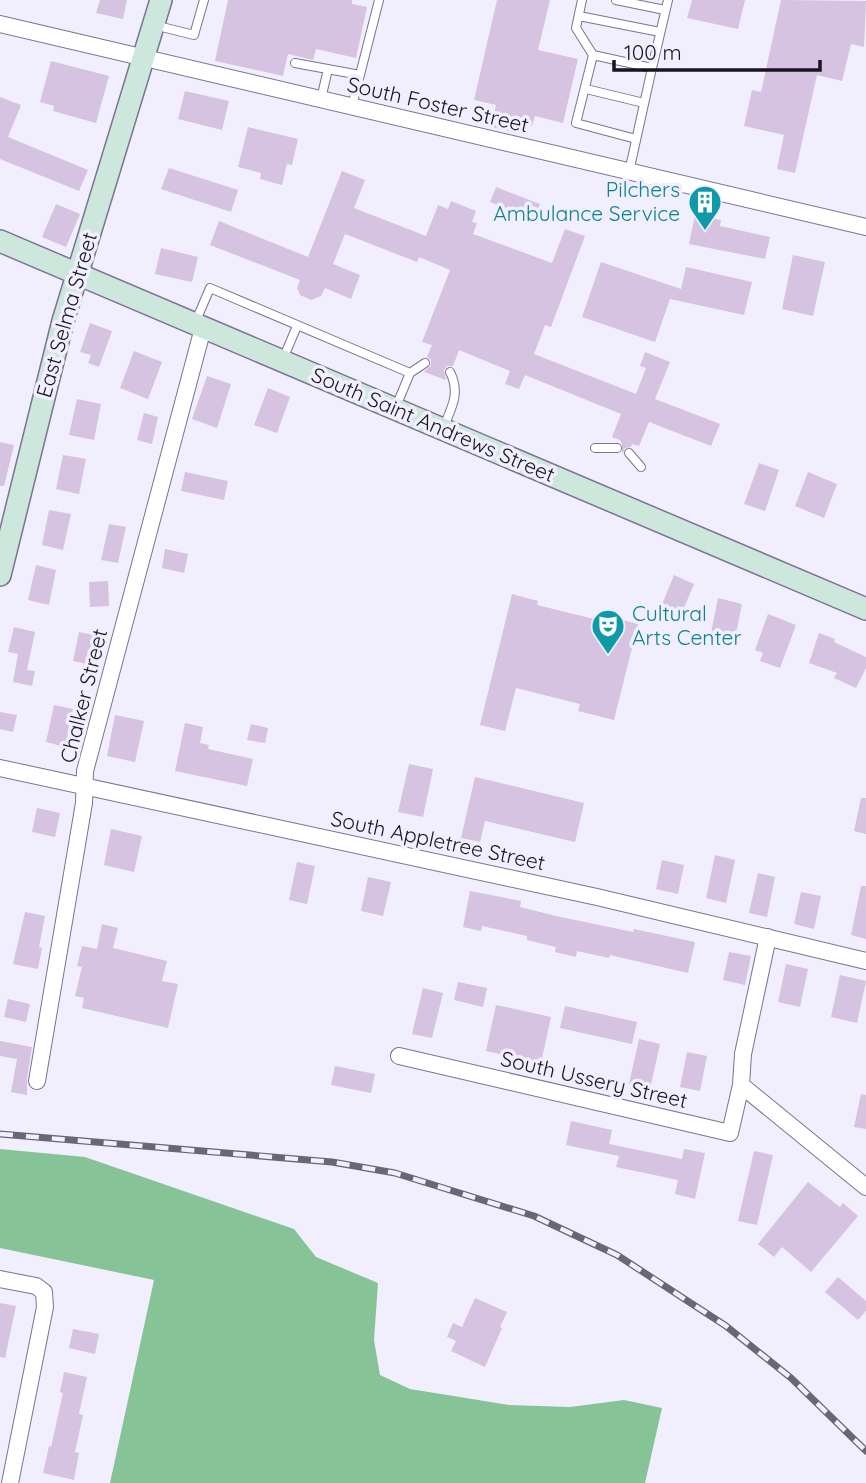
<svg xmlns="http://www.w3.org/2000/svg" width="866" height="1483" viewBox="0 0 866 1483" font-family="Quicksand,sans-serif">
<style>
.forest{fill:#86c498}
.building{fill:#d6c2e1}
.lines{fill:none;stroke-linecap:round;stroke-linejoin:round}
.lane-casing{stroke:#7a7393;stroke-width:10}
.street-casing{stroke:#7a7393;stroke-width:18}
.secondary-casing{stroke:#7a7393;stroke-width:24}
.lane{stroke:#fff;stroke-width:8}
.street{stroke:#fff;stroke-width:16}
.secondary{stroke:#cee7dd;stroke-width:21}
.rail-casing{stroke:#696774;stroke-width:7}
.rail{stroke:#f1effd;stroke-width:4.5;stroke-dasharray:13;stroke-linecap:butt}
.labels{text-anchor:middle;stroke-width:7;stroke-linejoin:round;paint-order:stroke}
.street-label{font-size:21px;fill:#171521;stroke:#f1effd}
.culture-label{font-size:21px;fill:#0d838f;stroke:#f1effd;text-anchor:end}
</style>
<rect width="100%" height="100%" fill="#f1effd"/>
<path class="forest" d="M0 1149 85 1157 294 1229 316 1257 378 1283 374 1340 380 1375 410 1389 509 1405 570 1407 624 1400 662 1408 645 1483H110L154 1280 0 1248Z"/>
<path class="building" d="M100 0H127L123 19 96 13Z
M228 0H352V4L367 7 356 58 316 49 313 60 288 54 283 76 215 61Z
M497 0H550L538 50 578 59 563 123 535 116 532 126 520 124 517 133 491 127 496 105 474 100Z
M692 0H745L738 29 687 18Z
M781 0 866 1 864 47 851 44 842 81 817 75 795 173 777 169 784 135 744 126 752 90 761 92Z
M51 61 109 76 96 123 53 111 54 106 40 102Z
M185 91 229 101 222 130 178 119Z
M0 97 21 105 8 137 88 170 79 191 0 159Z
M248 127 298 139 292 165 287 164 282 185 260 179 261 173 238 167Z
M169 168 238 190 231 212 161 189Z
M342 171 365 180 354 208 426 236 438 205 448 209 451 201 476 211 472 222 477 223 473 234 552 263 565 229 585 236 551 327 545 325 534 354 636 394 646 368 640 366 645 352 670 362 655 399 720 424 711 446 649 422 639 446 632 444 631 447 625 448 623 453 622 452V444L620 440 612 437 621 414 525 375 519 389 505 384 510 371 459 350 453 366H447L444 370 446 380 424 372 431 365V360L427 357 432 345 422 342 450 270 419 257 417 262 345 234 333 264 360 275 351 299 325 288 321 296 311 300 300 295 297 288 300 280 210 245 219 221 308 257Z
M496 187 540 204 534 219 490 202Z
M56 204 80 214 66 247 42 237Z
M695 215 721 220 720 226 770 237 765 259 689 244Z
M161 248 198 257 192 282 155 274Z
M793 255 825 262 813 316 782 309Z
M601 262 681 289 686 267 752 282 744 315 670 299 655 342 582 317Z
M90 323 112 331 99 367 88 363 91 355 80 352Z
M134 351 162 362 148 399 120 388Z
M207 376 231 384 217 428 192 419Z
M268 388 290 397 277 433 254 425Z
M77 399 101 404 94 440 69 435Z
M144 413 158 417 152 444 137 440Z
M0 442 14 445 4 486H0Z
M63 455 86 459 79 494 56 489Z
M759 463 779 470 765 511 744 504Z
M185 472 228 481 224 500 181 491Z
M808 472 837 484 824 518 795 506Z
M49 510 71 514 63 550 42 545Z
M109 524 126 527 118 563 101 560Z
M165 549 188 554 184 573 162 568Z
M36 565 56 570 49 605 28 600Z
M674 575 694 584 681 615 661 607Z
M108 581 109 606 90 607 89 582Z
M512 594 538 601 537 605 602 621 604 615 638 624 614 720 578 711 580 704 516 688 505 731 480 725Z
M718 598 742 604 734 643 710 638Z
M768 614 796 625 780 668 760 661 763 653 755 650Z
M14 627 35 632 27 670 35 671 32 686 13 682 18 654 8 652Z
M79 632 98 636 92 665 73 661Z
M819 633 835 639 834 642 866 657V668L856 688 834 678 837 673 809 663Z
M54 705 73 709 65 747 46 742Z
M0 712 17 715 13 732 0 729Z
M115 715 144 721 135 762 107 756Z
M185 723 203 727 200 743 209 745 208 749 253 759 247 786 175 771Z
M251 724 268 728 265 743 247 740Z
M409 764 433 769 423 817 398 812Z
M475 777 584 803 575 842 485 821 480 842 461 838Z
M861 798H866V834L854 831Z
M37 808 60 813 55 837 32 832Z
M111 829 142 836 134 872 104 865Z
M715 855 735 860 726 903 706 898Z
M662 860 684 865 678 894 656 889Z
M297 862 315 866 307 904 289 900Z
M758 873 775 877 767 917 749 913Z
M368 877 391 882 383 916 361 911Z
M861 886H866V939L851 935Z
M470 891 521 901 520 907 556 916 633 932 634 929 695 942 688 973 610 955 609 958 577 951 576 957 555 952 556 947 527 940V936L482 926 481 931 463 927Z
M801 892 821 896 814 929 794 924Z
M25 912 45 916 39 947 42 948 38 969 13 964Z
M102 924 118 928 113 948 167 961 162 981 178 984 168 1028 82 1008 84 998 75 996 82 967 77 966 82 946 97 949Z
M729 952 751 956 745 985 723 980Z
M786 964 808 969 800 1007 778 1002Z
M840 975 866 981 857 1023 831 1017Z
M458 982 487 988 483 1007 454 1000Z
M423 988 443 993 432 1038 412 1034Z
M8 999 30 1004 26 1022 4 1017Z
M496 1005 551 1017 541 1063 486 1051Z
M565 1006 637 1022 632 1044 560 1028Z
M639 1039 660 1044 650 1089 629 1084Z
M0 1041 32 1047 27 1079V1095L11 1092 17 1059 0 1056Z
M687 1052 707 1056 700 1091 680 1087Z
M335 1066 375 1074 371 1093 331 1085Z
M861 1094 866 1095V1129L854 1127Z
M571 1121 612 1130 609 1144 682 1159 684 1149 705 1153 695 1199 675 1194 678 1180 616 1167 619 1156 566 1145Z
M754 1151 773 1155 757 1225 738 1221Z
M808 1182 840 1207 843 1203 858 1216 811 1272 782 1247 774 1257 758 1244Z
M838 1277 866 1301V1311L858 1320 825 1292Z
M475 1298 507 1312 500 1327 502 1328 485 1367 451 1351 456 1341 447 1337 453 1323 462 1327Z
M0 1303 16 1306 5 1358 0 1357Z
M73 1329 99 1334 95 1354 69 1348Z
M64 1372 87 1377 79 1414 83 1415 75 1452 79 1453 74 1480 43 1473 49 1446 51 1447 63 1393 60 1392Z"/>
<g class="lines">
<defs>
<path id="lane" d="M582 0 576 28 593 55 652 68 668 0
M616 0 665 10
M579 16 660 32
M154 25 194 35 204 0
M593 55 576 123 636 139
M295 63 360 75
M586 89 644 103
M321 99 328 69
M352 106 379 0
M629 172 652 68
M195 323 210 288 410 373
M283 359 297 326
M395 409 410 373 425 363
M443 429C451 408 461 394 450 372
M595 448H617
M629 453 641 467"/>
<path id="street" d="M0 24 866 227
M0 768 597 897 866 961
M399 1056 730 1133 741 1085 743 1054 768 937
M37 1081 84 803 85 771 203 328
M741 1085 866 1187
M0 1279 36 1286 44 1292 45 1307 10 1483"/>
<path id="secondary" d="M0 241 866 609
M0 575 63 321 161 0"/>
</defs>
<use href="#lane" class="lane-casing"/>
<use href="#street" class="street-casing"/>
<use href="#secondary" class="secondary-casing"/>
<use href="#lane" class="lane"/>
<use href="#street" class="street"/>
<use href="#secondary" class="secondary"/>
<defs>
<path id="rail" d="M0 1134 332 1162 395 1173 534 1216 617 1255 726 1326 791 1378 866 1451"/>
</defs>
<use href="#rail" class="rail-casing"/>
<use href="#rail" class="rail"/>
</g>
<defs>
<symbol id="building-pin" viewBox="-11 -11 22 30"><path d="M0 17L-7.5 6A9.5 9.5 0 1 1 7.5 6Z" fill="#0f9aa8" stroke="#f1effd"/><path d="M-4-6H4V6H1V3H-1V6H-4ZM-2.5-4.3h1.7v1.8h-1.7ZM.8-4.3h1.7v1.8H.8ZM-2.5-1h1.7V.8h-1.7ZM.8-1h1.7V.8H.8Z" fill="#fff"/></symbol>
<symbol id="theatre-pin" viewBox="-11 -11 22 30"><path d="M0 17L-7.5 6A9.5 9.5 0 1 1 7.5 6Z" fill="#0f9aa8" stroke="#f1effd"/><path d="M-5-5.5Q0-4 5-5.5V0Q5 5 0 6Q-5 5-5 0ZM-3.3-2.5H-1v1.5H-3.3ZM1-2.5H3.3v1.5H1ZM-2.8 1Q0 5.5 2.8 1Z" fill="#fff"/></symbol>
</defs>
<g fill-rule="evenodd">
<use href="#building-pin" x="686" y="183" width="38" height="52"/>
<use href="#theatre-pin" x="589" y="607" width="38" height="52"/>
</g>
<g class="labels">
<g class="street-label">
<text transform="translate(438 105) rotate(13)" y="7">South Foster Street</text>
<text transform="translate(67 315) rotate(-74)" y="7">East Selma Street</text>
<text transform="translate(433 425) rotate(23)" y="7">South Saint Andrews Street</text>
<text transform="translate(84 696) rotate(-76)" y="7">Chalker Street</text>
<text transform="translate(438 841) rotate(12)" y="7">South Appletree Street</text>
<text transform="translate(594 1080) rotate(13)" y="7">South Ussery Street</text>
</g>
<g class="culture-label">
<text x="680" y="197">Pilchers<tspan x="680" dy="24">Ambulance Service</tspan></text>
<text x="632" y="621" text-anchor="start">Cultural<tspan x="632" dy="24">Arts Center</tspan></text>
</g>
</g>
<path d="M614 60v10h206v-10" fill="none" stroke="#171521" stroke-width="3.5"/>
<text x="624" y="60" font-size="21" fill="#171521" stroke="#f1effd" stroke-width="5" paint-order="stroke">100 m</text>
</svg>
